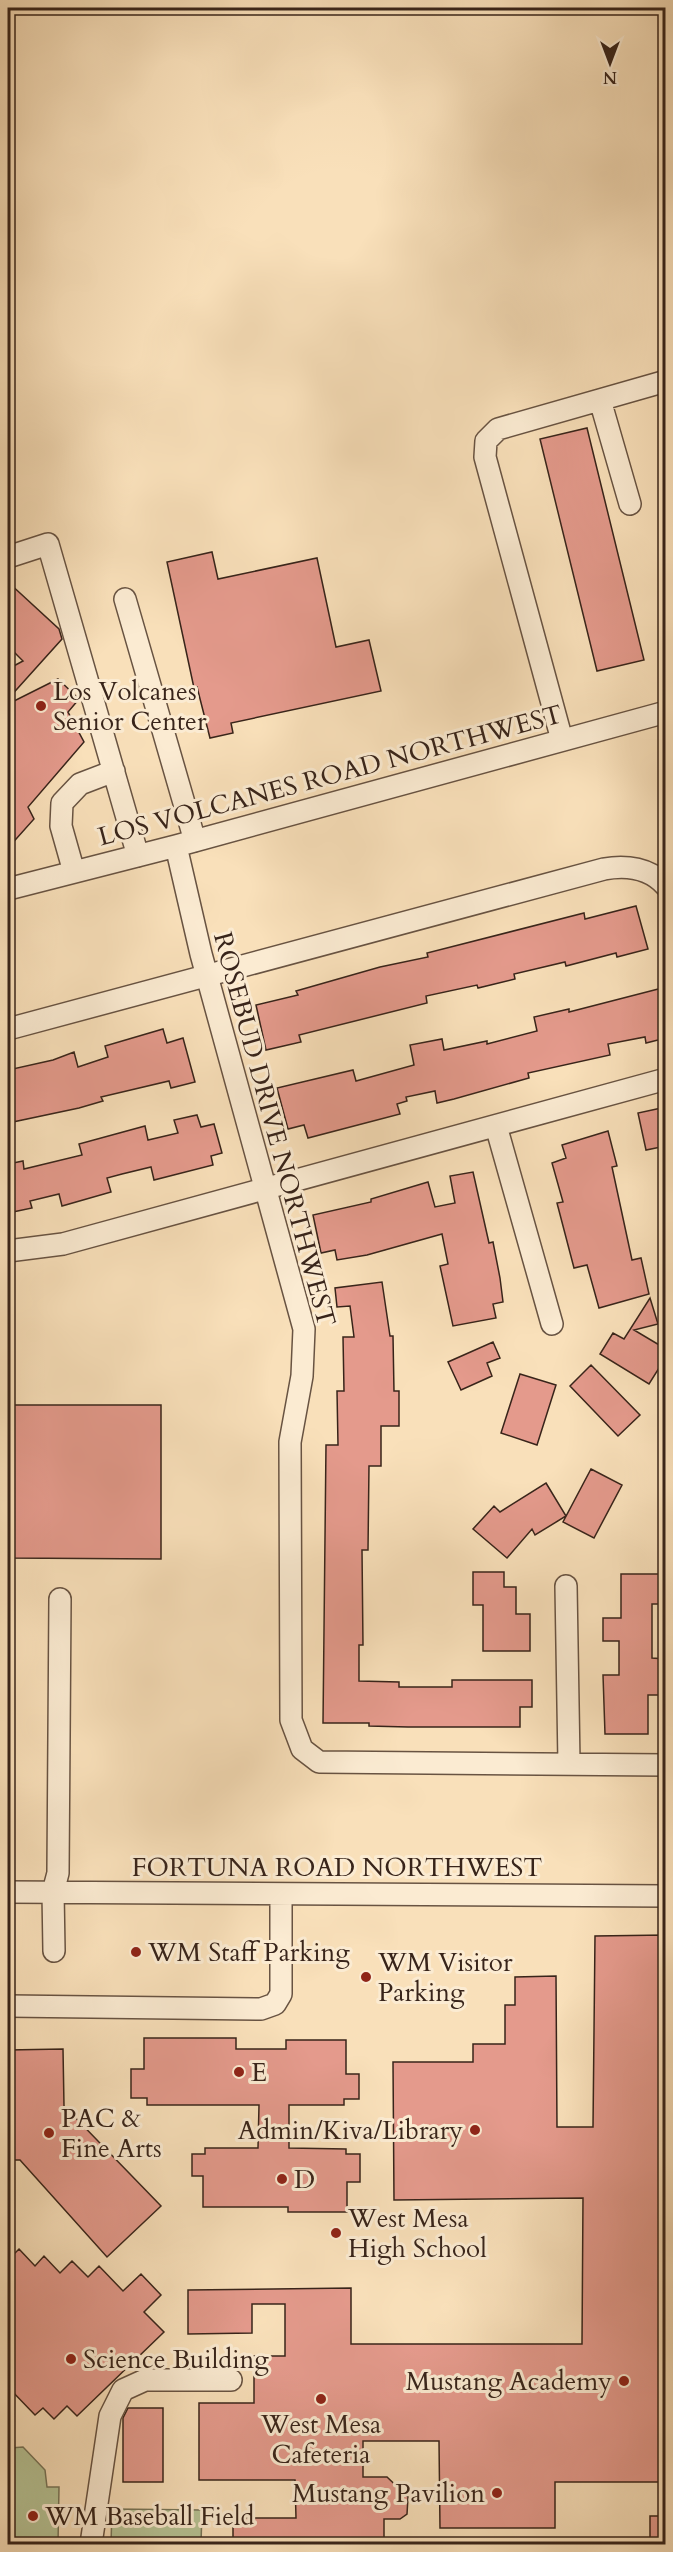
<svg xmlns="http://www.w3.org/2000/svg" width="673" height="2552" viewBox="0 0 673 2552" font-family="Cardo,serif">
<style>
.garden{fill:#b6c395;stroke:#777458;stroke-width:1.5}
.building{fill:#e49a8c;stroke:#38241a;stroke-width:1.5}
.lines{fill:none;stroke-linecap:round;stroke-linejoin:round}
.minor-casing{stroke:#685342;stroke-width:24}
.minor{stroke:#fbebd2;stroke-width:21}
.poi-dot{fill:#8f2418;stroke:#fbebd2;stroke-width:2}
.labels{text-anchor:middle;stroke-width:6;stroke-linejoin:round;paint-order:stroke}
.poi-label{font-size:26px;fill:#38241a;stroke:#fbebd2;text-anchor:start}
.street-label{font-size:26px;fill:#38241a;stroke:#fbebd2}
</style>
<rect width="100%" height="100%" fill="#f9e0ba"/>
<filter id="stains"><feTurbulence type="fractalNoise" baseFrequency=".00333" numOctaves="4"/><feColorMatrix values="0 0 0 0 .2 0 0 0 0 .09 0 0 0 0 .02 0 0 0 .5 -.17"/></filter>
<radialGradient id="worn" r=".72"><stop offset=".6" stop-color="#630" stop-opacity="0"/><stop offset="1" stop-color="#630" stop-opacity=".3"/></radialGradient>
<path class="garden" d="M8 2438 10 2448 23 2447 45 2470 47 2487H59L58 2544H8Z
M112 2509 202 2510 201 2544H111Z"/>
<path class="building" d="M587 428 644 660 597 671 540 439Z
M212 552 218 579 317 558 336 647 369 640 381 691 231 723 233 733 210 738 197 687 194 688 167 562Z
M8 582 59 629 62 639 8 699V669L23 661 8 646Z
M58 679 79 699 68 712 84 742 28 807 34 819 8 848V704Z
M636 906 648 949 617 957 616 953 566 966 565 962 514 974 515 979 478 988 477 985 426 996 427 1003 299 1035 301 1042 266 1050 256 1005 298 995 296 991 380 967 428 957 427 953 584 913 585 919Z
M666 987V1038L646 1043 645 1037 608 1044 610 1055 528 1073 529 1078 454 1099 437 1103 435 1091 406 1097 407 1101 397 1104 400 1114 308 1138 304 1125 288 1129 277 1088 353 1070 356 1081 414 1065 410 1045 442 1039 444 1050 487 1041V1044L537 1031 534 1017 569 1009V1012Z
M163 1029 167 1043 183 1038 195 1082 171 1088 169 1081 101 1097 103 1101 79 1108 8 1123V1070L53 1060 74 1052 78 1067 108 1057 105 1046Z
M666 1107V1146L646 1150 638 1113Z
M197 1115 201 1127 214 1124 222 1153 211 1156 213 1165 154 1180 151 1167 122 1174 107 1178 111 1192 62 1206 59 1194 30 1201 32 1208 8 1213V1164L23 1161 24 1169 82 1155 79 1144 145 1126 148 1140 178 1133 174 1120Z
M608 1131 617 1166 612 1167 632 1260 641 1258 649 1294 599 1308 587 1265 574 1268 557 1203 563 1202 552 1163 566 1158 562 1145Z
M473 1172 489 1243 493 1242 500 1278 503 1302 493 1304 496 1318 453 1326 440 1266 448 1264 442 1234 367 1255 337 1260 335 1250 321 1253 313 1215 371 1202V1199L428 1182 435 1207 455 1203 450 1176Z
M382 1282 390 1336H393L394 1391H399V1426H381V1466H369L368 1550H362L363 1645H359V1681L399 1682V1687H452V1680H532V1707H520V1727H408L369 1726V1723H323L326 1445H338L337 1391H344L343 1337H354L350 1306 337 1307 335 1288Z
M650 1298 658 1324 634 1330 666 1349V1357L649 1384 600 1354 613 1333 624 1339Z
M493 1342 500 1358 487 1363 492 1376 461 1390 448 1362Z
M591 1365 640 1415 618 1436 570 1386Z
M520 1374 556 1385 537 1445 501 1433Z
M8 1405H161V1559L8 1558Z
M591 1469 622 1485 594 1538 563 1522Z
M546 1483 566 1516 535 1535 532 1529 507 1558 473 1529 494 1506 500 1512Z
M473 1572H504V1587H516V1614H530V1651H483V1605H473Z
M621 1574H666V1604H652V1658L666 1659 665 1695H648V1734H605L603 1675H619V1641H603V1618H621Z
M666 1935V1982H659L660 2053H666V2482H555V2528H440L439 2441H363V2477H387L408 2497 407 2514 400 2519H384V2544H233V2518H296L295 2480H199V2403H254V2356H285V2304H252V2333L188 2334V2290L351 2288V2344H582L583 2198 394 2200 393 2062H473V2044H505V2005H515V1977L556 1976 557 2127H593L595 1936Z
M144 2038H236V2049H286V2040H346V2074H359V2099H344V2105H289V2148L346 2149V2154H360V2182H347V2212H288V2207H203V2176H192V2154H205V2148H258L259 2105H147V2098H131V2069H144Z
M63 2049 64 2106 161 2206 107 2257 20 2160H8V2050Z
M19 2249 35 2266 44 2256 60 2273 72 2261 88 2277 99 2266 123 2291 141 2274 161 2295 144 2312 164 2332 77 2416 67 2406 54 2419 43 2408 35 2415 8 2387V2260Z
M128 2408H163V2482H123V2418Z
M650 2516H666V2541H650Z"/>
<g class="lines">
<defs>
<path id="minor" d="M600 400 630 504
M8 557 48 544 138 856
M125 599 195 841
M562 740 485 457 486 441 498 429 666 381
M176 846 201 954 304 1329 302 1376 290 1442 291 1720 302 1749 319 1762 666 1765
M74 872 61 826 62 803 80 784 114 771
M8 889 176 846 666 712
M8 1029 604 869C626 865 650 868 666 886
M496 1126 552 1324
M8 1251 63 1244 666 1079
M566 1586 569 1763
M8 1892 666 1896
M54 1951 53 1892 58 1873 60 1599
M8 2006 261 2009 275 2004 281 1994V1894
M91 2544 110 2416 123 2390 145 2380H231"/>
</defs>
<use href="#minor" class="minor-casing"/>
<use href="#minor" class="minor"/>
</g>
<g class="poi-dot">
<circle cx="41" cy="706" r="6"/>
<circle cx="136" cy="1952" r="6"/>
<circle cx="366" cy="1977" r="6"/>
<circle cx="239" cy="2072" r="6"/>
<circle cx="475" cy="2130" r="6"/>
<circle cx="49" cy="2133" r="6"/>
<circle cx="282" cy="2179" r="6"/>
<circle cx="336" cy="2233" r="6"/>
<circle cx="71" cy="2359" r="6"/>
<circle cx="624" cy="2381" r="6"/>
<circle cx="321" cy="2399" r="6"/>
<circle cx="497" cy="2493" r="6"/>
<circle cx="33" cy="2516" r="6"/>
</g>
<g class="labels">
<g class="poi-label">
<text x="53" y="700">Los Volcanes<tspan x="53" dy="30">Senior Center</tspan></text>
<text x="148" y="1961">WM Staff Parking</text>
<text x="378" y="1971">WM Visitor<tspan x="378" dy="30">Parking</tspan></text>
<text x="251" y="2081">E</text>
<text x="61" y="2127">PAC &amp;<tspan x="61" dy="30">Fine Arts</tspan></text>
<text x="463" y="2139" text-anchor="end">Admin/Kiva/Library</text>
<text x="294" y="2188">D</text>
<text x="348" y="2227">West Mesa<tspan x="348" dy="30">High School</tspan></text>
<text x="83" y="2368">Science Building</text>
<text x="612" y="2390" text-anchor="end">Mustang Academy</text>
<text x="321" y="2433" text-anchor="middle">West Mesa<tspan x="321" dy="30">Cafeteria</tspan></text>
<text x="485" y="2502" text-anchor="end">Mustang Pavilion</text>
<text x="45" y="2525">WM Baseball Field</text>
</g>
<g class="street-label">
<text transform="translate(330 775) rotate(-15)" y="9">LOS VOLCANES ROAD NORTHWEST</text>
<text transform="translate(275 1129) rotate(75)" y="9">ROSEBUD DRIVE NORTHWEST</text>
<text x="337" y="1876">FORTUNA ROAD NORTHWEST</text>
</g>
</g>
<rect width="673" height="2552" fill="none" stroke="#f9e0ba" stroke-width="30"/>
<rect x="9" y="9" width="655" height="2534" fill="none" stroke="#38241a" stroke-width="3"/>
<rect x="15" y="15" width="643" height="2522" fill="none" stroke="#38241a" stroke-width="1.5"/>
<g transform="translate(610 63) rotate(180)" stroke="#fbebd2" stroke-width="4.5" paint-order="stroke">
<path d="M0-4.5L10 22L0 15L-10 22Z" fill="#38241a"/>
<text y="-9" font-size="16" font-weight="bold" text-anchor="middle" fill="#38241a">N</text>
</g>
<rect width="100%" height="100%" filter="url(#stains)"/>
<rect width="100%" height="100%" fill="url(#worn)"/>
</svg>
